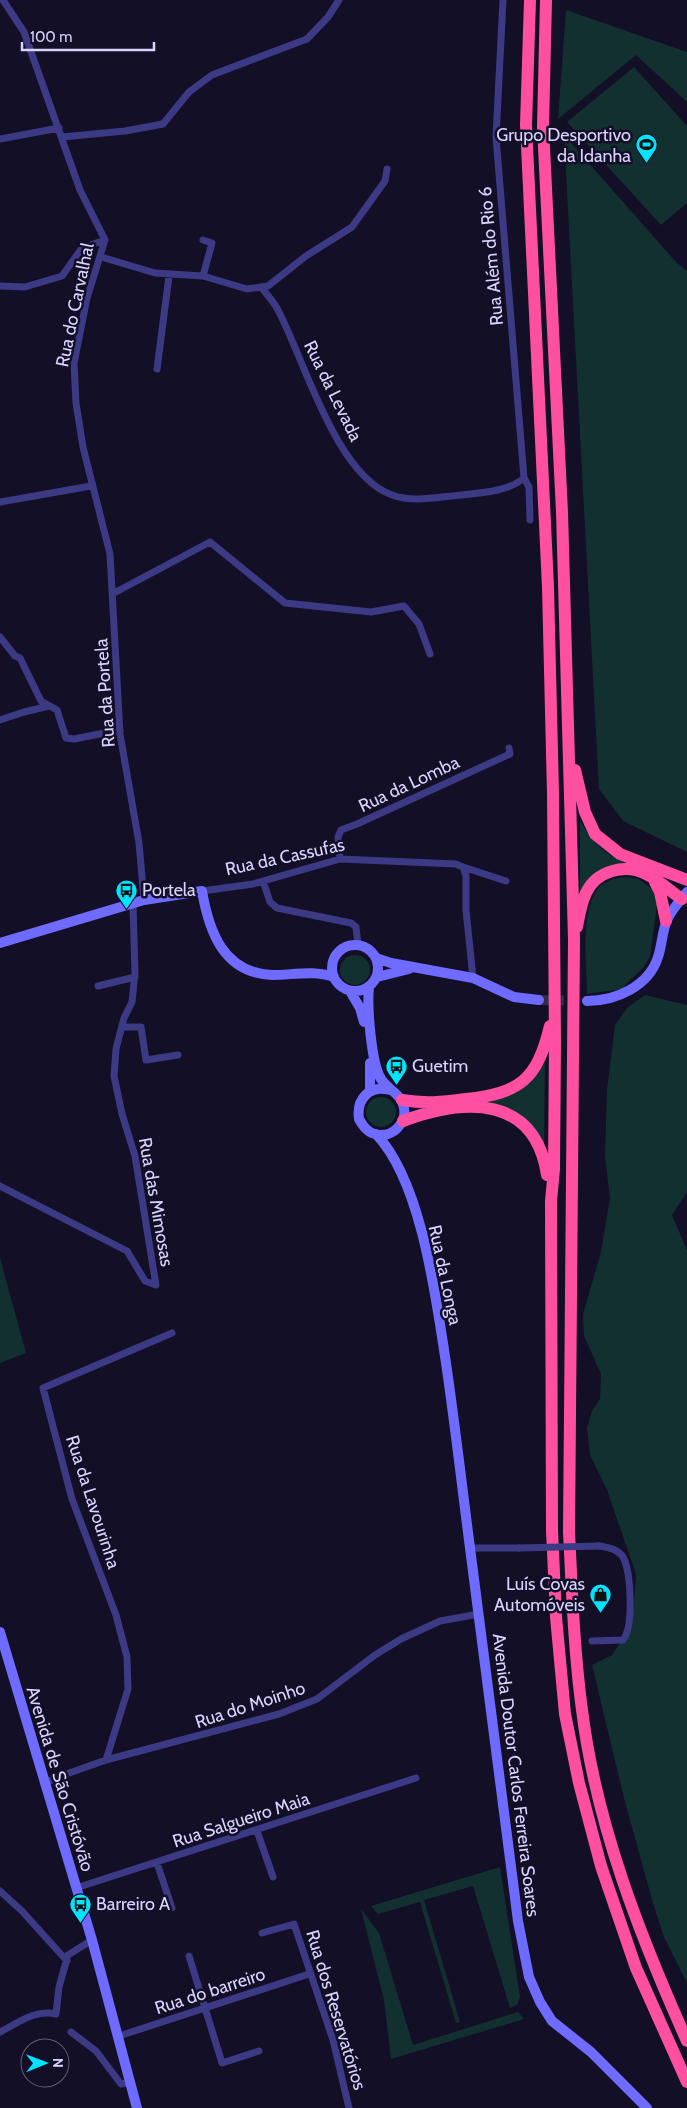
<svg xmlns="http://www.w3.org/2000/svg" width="687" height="2108" viewBox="0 0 687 2108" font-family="Cabin,sans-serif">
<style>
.green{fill:#12302f}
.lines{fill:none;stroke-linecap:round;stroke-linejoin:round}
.secondary-tunnel{stroke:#312d47;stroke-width:10;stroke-dasharray:10 5;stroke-linecap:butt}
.street{stroke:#3d3a85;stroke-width:7}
.secondary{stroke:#6f6bff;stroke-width:10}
.highway{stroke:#ff4fa3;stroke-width:12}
.street-bridge{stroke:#3d3a85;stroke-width:7}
.labels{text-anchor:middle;stroke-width:5;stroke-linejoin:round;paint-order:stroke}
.poi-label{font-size:18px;fill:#d9d4ff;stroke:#130f26;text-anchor:start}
.street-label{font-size:18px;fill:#d9d4ff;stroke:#130f26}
</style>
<rect width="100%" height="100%" fill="#130f26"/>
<path class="green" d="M566 10 687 52V102L636 55 558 119Z
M634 67 687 126V203L661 225 567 122Z
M564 135 676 262 687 271V852L623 821 599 789Z
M580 820C592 843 607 856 631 865L580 892Z
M626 877 639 879 653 890 657 905 650 957 643 968 621 989 587 994C587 967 578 900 604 883 611 879 619 878 626 877Z
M340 970a15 15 0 1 1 30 0a15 15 0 1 1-30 0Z
M645 995 687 1005V1192L672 1215 687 1250V1983L664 1937 652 1900 624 1798 592 1665 612 1655 630 1628 634 1604 636 1574 607 1490 590 1455 587 1428 592 1411 600 1399 601 1374 584 1336 583 1314 601 1252 610 1198 605 1156 607 1090 615 1025 627 1008Z
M545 1062 544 1146 537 1134 478 1102 534 1077Z
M366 1112a15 15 0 1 1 30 0a15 15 0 1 1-30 0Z
M0 1258 26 1353 0 1363Z
M500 1867 520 1997 517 2005 510 2008 473 1886 424 1900 460 2022 456 2023 420 1902 378 1914 371 1906Z
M361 1909 379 1933 413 2045 518 2012 524 2019 391 2059 384 2000Z"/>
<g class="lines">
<path class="secondary-tunnel" d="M539 1000 587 1001"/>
<path class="street" d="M3 0 24 32 80 190 105 240 87 298 74 363 76 403 83 447 110 554 120 734 139 843 144 900
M503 0 496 137 524 478 529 487 530 520
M62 137 125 131 163 124 189 92 212 75 307 39 328 17 339 0
M0 139 59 128
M101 257 155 273 203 276 247 289 268 286 306 256 352 227 385 181 387 169
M203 276 212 243 203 240
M0 286 25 287 62 276 82 248 105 240
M261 287C267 295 275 303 279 312 305 362 336 475 392 495 410 502 433 498 452 496 474 493 507 493 524 478
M157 369 169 276
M0 502 91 486
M114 593 210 542 285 603 371 612 404 606 419 624 430 654
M0 637 15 656 20 658 41 701 57 710 66 738 74 739 120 730
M0 720 24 712 49 706
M340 859 338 837 341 830 357 824 510 754 509 748
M463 867 506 881
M263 881 270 902 277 908 351 923 356 927 358 945
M202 891 253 884 340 859 456 864 463 867 466 876V910L473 978
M133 904 135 973 132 1002 124 1018 116 1049 114 1076 122 1114 135 1156 156 1285
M98 986 135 977
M122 1027H141L146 1060 178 1055
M0 1186 127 1251 145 1281 156 1285
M470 1548H519
M592 1641 623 1640C634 1627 631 1572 623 1557 618 1549 608 1547 599 1546
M106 1760 128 1689 127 1657 116 1615 72 1499 43 1388 172 1333
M44 1784 55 1778 106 1760 279 1714 317 1699 375 1655 401 1639 440 1621 479 1614
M257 1831 273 1877
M157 1863 172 1908
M76 1888 416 1778
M0 1891 22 1911 67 1961
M262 1933 294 1924 333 2040 349 2108
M189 1956 222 2063 259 2051
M0 2032C18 2023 35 2009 56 2014L59 1987 68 1955 92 1940
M71 2032 96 2051 121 2084 131 2082
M119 2036 309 1974"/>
<path class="secondary" d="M0 943 144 900 202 891C209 931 223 973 272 975 293 975 313 970 334 977
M332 968a23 23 0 1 1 46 0a23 23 0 1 1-46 0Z
M376 958 391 963 473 978 514 997 539 1000
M377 977 409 969
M369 987C367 1006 371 1063 381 1079 388 1090 402 1094 404 1108 407 1124 391 1139 375 1134 367 1132 363 1126 359 1119 356 1098 370 1085 390 1090
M350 991 360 1008 364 1022
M587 1001C616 1001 649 986 658 957 662 945 662 932 667 920 672 909 680 901 687 892
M370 1063V1091
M376 1134C422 1182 436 1299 446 1363 455 1425 462 1486 470 1548 486 1672 502 1797 518 1921L529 1977 540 2002 552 2021 591 2052 647 2108
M0 1632 92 1940 137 2108"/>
<path class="highway" d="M530 0 526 125 548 587 553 794 555 1043 554 1169 551 1201 552 1530 556 1617 565 1714 579 1783 601 1866 636 1968 687 2082
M546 0 543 127 562 512 574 939 569 1532C572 1591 574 1651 582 1710 596 1824 640 1936 687 2041
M575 770 585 812 595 834 620 854 687 880
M655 882 660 892 666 921
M577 927C579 916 581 903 586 893 596 871 625 863 646 874 659 880 670 891 682 899
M402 1100C426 1104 442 1102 466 1099 520 1093 537 1080 550 1026
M403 1121C465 1098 535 1095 547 1175"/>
<path class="street-bridge" d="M519 1548 599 1546"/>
</g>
<defs>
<symbol id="stadium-pin" viewBox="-11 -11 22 30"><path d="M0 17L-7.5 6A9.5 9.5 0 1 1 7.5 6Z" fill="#00e5ff" stroke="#130f26"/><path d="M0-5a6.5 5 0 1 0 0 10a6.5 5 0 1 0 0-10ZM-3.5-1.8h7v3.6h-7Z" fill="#111"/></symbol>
<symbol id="bus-pin" viewBox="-11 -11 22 30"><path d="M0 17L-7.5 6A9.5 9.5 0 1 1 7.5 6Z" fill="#00e5ff" stroke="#130f26"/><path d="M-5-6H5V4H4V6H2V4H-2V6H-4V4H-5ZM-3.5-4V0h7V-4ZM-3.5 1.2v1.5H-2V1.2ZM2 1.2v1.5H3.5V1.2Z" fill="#111"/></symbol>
<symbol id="shop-pin" viewBox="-11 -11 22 30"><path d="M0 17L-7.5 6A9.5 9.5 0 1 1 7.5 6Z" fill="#00e5ff" stroke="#130f26"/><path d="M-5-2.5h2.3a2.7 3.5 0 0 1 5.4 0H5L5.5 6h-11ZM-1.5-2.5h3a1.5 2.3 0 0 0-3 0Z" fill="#111"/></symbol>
</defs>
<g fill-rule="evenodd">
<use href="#stadium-pin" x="634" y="132" width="25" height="34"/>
<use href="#bus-pin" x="114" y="878" width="25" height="34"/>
<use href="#bus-pin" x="384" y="1054" width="25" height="34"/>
<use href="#shop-pin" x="588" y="1582" width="25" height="34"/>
<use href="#bus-pin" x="68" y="1892" width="25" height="34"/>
</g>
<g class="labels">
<g class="poi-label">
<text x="631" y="141" text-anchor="end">Grupo Desportivo<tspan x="631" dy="21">da Idanha</tspan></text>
<text x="142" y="896">Portela</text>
<text x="412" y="1072">Guetim</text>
<text x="585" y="1590" text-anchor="end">Luís Covas<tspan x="585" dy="21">Automóveis</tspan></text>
<text x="96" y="1910">Barreiro A</text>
</g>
<g class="street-label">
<text transform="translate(491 256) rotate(-95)" y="6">Rua Além do Rio 6</text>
<text transform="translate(75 305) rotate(-78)" y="6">Rua do Carvalhal</text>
<text transform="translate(333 391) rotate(64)" y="6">Rua da Levada</text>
<text transform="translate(105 693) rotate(-94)" y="6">Rua da Portela</text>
<text transform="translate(409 784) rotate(-25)" y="6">Rua da Lomba</text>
<text transform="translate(285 857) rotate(-12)" y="6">Rua da Cassufas</text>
<text transform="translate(156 1202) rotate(80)" y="6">Rua das Mimosas</text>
<text transform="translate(445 1275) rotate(78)" y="6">Rua da Longa</text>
<text transform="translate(93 1502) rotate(72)" y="6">Rua da Lavourinha</text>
<text transform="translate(250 1705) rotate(-18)" y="6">Rua do Moinho</text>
<text transform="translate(516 1775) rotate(83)" y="6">Avenida Doutor Carlos Ferreira Soares</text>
<text transform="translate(60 1779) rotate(73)" y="6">Avenida de São Cristóvão</text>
<text transform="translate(241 1820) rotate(-18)" y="6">Rua Salgueiro Maia</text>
<text transform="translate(210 1991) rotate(-18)" y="6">Rua do barreiro</text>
<text transform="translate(336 2010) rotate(73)" y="6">Rua dos Reservatórios</text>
</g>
</g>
<g transform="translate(45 2063) rotate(89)"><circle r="24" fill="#130f26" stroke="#625e7d"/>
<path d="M0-4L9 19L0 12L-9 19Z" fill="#00e5ff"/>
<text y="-8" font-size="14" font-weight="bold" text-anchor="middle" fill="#d9d4ff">N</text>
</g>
<path d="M22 42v8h132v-8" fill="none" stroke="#d9d4ff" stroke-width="2.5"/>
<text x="30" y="42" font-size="15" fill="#d9d4ff" stroke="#130f26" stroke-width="4" paint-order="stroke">100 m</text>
</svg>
